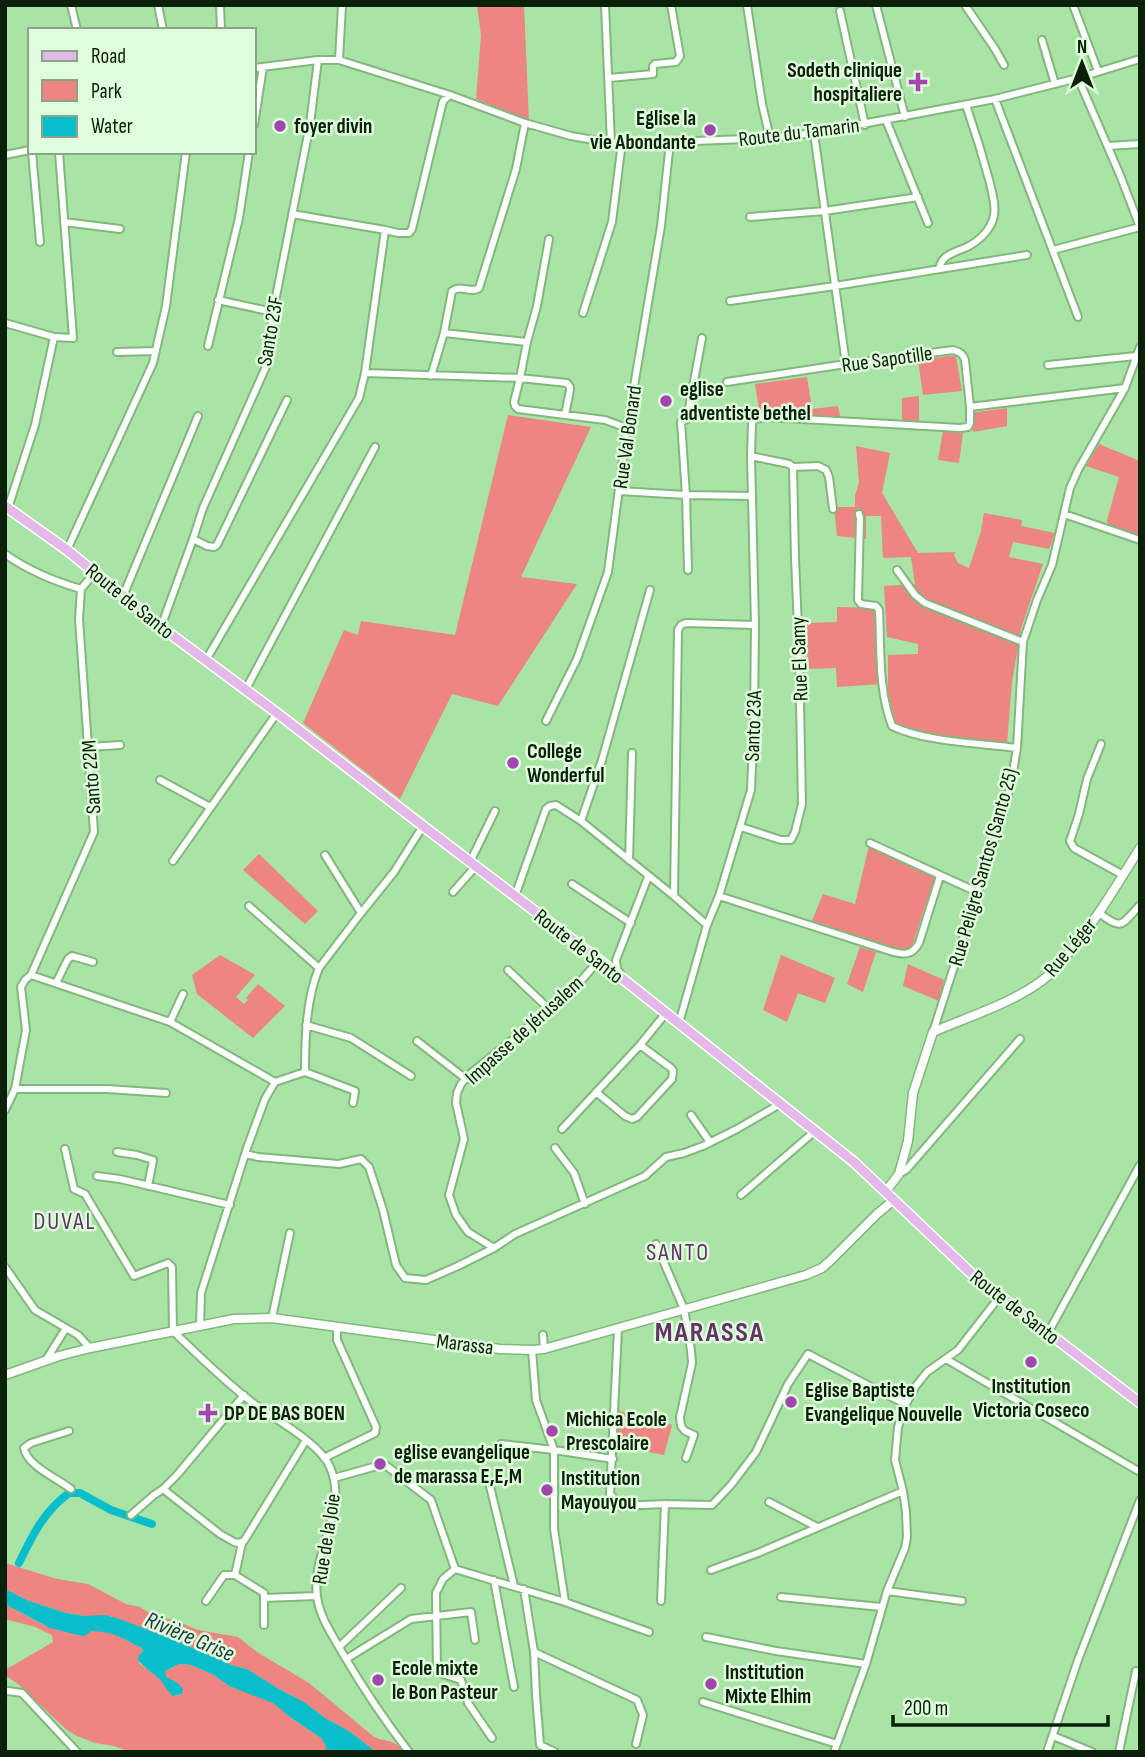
<svg xmlns="http://www.w3.org/2000/svg" width="1145" height="1757" viewBox="0 0 1145 1757" font-family="'Sofia Sans Condensed',sans-serif">
<style>
.green{fill:#ed8581}
.water{fill:#07beca}
.lines{fill:none;stroke-linecap:round;stroke-linejoin:round}
.canal{stroke:#07beca;stroke-width:8}
.street-casing{stroke:#81b97d;stroke-width:10}
.secondary-casing{stroke:#81b97d;stroke-width:11}
.primary-casing{stroke:#fff;stroke-width:12}
.street{stroke:#fff;stroke-width:6}
.secondary{stroke:#fff;stroke-width:8}
.primary{stroke:#e4b8e9;stroke-width:9}
.poi-dot{fill:#a245af;stroke:#dffcdc;stroke-width:2.5}
.labels{text-anchor:middle;stroke-width:5;stroke-linejoin:round;paint-order:stroke}
.poi-label{font-size:21px;font-weight:bold;fill:#0a2009;stroke:#dffcdc;text-anchor:start}
.street-label{font-size:21px;fill:#0a2009;stroke:#dffcdc}
.water-label{font-size:23px;font-style:italic;fill:#1c3b3e;stroke:#dffcdc}
.quarter-label{font-size:24px;letter-spacing:2px;fill:#603266;stroke:#dffcdc}
.district-label{font-size:28px;font-weight:bold;letter-spacing:2px;fill:#603266;stroke:#dffcdc}
</style>
<rect width="100%" height="100%" fill="#a9e3a5"/>
<path class="green" d="M477 5H524L529 122 476 99 481 35Z
M949 356H956L962 391 923 395 918 360Z
M807 377 812 409 838 406 841 420 812 421V409L760 415 755 384Z
M919 396V422L902 421V398Z
M1007 408V426L973 432 970 413Z
M508 415 591 427 521 577 577 584 498 706 452 694 400 799 303 723 344 630 358 635 361 621 455 635Z
M943 431 963 433 959 463 938 460Z
M1099 444 1140 461V537L1108 525 1107 520 1119 477 1086 466Z
M856 446 890 453 882 493 918 553 956 552 954 555 958 563 969 568 981 531 984 513 1022 520 1021 526 1055 533 1049 549 1013 542 1009 557 1043 564 1021 629 1012 682 1007 744 925 734 896 726 888 692V655L918 654V644L887 637 884 586 915 584 911 557 883 558 881 516H866V539L837 536 834 507H855V496L859 482Z
M837 607 877 608 882 684 837 687 836 668 808 669 806 623 837 622Z
M869 846 935 878 909 955 811 923 823 894 855 904Z
M259 854 318 911 305 924 243 870Z
M860 947 876 952 863 992 847 984Z
M220 955 255 975 236 997 244 1004 248 1000 246 998 258 984 285 1006 253 1038 197 994 192 975Z
M781 955 835 978 825 1003 798 993 787 1022 763 1010Z
M908 964 944 980 939 1001 903 986Z
M616 1410 672 1425 664 1455 613 1445Z
M5 1563 57 1579 88 1584 126 1604 140 1607 156 1617 174 1620 198 1630 238 1637 257 1652 309 1683 373 1736 379 1739 392 1742 411 1752H376L349 1731 325 1718 304 1702 279 1689 247 1669 234 1666 177 1641 110 1616H85L66 1613 29 1601 5 1589Z
M5 1604 44 1625 82 1636C101 1621 124 1640 142 1648L143 1651 139 1655V1663L159 1678 176 1696 182 1694 181 1686 165 1677V1671L179 1664 191 1665 214 1675 229 1686 265 1698 281 1708 290 1717 321 1738 326 1746V1752H154L125 1750 114 1746 95 1743 77 1736 67 1730 18 1684 5 1675V1670L53 1642 52 1635 35 1627 5 1619Z"/>
<path class="water" d="M5 1589 29 1601 66 1613 85 1616 104 1615 117 1618 177 1641 234 1666 247 1669 279 1689 304 1702 325 1718 349 1731 376 1752H326V1746L321 1738 290 1717 273 1703 229 1686 214 1675 191 1665 179 1664 165 1671 166 1677C173 1681 186 1685 182 1694L173 1696C166 1690 164 1682 157 1677 150 1671 144 1667 138 1660L139 1655 143 1651 142 1648C120 1638 117 1632 91 1631L85 1636H82L50 1628 5 1604Z"/>
<g class="lines">
<path class="canal" d="M19 1563C32 1536 44 1511 69 1493H80L111 1510 152 1524"/>
<defs>
<path id="street" d="M71 5 77 30
M158 5 163 30
M220 5 221 30
M605 5 611 143
M747 5 762 104 770 138
M876 5 905 117
M965 5 995 49 1004 65
M1073 5 1098 71
M840 11 865 125
M1042 40 1055 84
M339 60 342 5
M254 68 318 60H339L450 95 525 123 571 136 611 143 670 142 770 138 814 133 995 99 1078 78 1140 59
M609 78 653 74V66L655 64 676 62 680 56 671 5
M995 99 1078 317
M886 120 928 223
M254 125 263 67
M814 133 846 364
M1108 146 1140 144
M32 152 40 242
M5 155 30 150
M750 217 825 211 918 197
M64 222 120 229
M385 230 398 233H409L412 229 443 101 450 95
M549 239 537 306 527 342 520 378 567 383 570 387V390L565 415
M1053 250 1140 227 1120 175 1078 78
M939 269C942 254 954 253 967 247 979 241 992 229 994 215 996 204 992 194 990 183 983 157 975 131 966 105
M218 300 273 312
M730 301 835 286 1027 255
M583 313 612 222 622 142
M5 323 54 337 73 338 59 152
M444 333 527 342
M208 346 239 218 249 152
M117 352 156 351
M1048 365 1136 356
M365 373 520 378 514 402 515 406 518 409 605 420 627 428
M431 376 444 333 452 291C461 284 471 294 479 288L516 169 525 123
M727 382 846 364 953 350C960 352 963 354 965 360L970 407 1125 388
M793 467 818 466 826 470 829 477 833 509
M619 491 686 495 752 496
M8 508 35 425 54 337
M859 514 860 519 858 600 861 604 876 606 879 610C881 649 878 689 892 726 924 742 980 743 1017 748
M1064 514 1140 540
M193 539 207 546 214 547 217 545 287 400
M67 550 153 363 166 306 186 152
M5 554C29 571 53 581 81 589
M688 570 686 495 681 422 687 419 702 338
M897 570 915 595 925 603 1023 642
M123 596 198 416
M161 627 193 539 203 508 265 369 270 350 273 312 310 124 318 60
M206 660 359 398 365 373 385 230 292 214
M246 689 375 447
M546 721 577 659 608 572 627 428 661 226 670 142
M1101 744 1087 779 1079 814 1070 841 1074 848 1123 875
M89 747 120 745
M160 780 210 807
M581 821 602 760 650 590
M741 827 781 840H791L795 832 802 804 799 651 795 558 793 467 789 464 751 456
M870 843 977 892
M325 855 361 913
M629 860 632 753
M173 861 277 713
M470 862 495 811
M572 884 631 923
M453 892 476 866
M515 896 546 809 550 806 556 805 581 821 674 896 707 925
M674 896 678 630 681 625 686 623 755 625
M719 896 890 951C903 955 912 956 919 943L940 876
M249 906 319 968
M1099 913C1123 931 1121 925 1140 905
M508 970 549 1009
M620 973 617 969 616 960 648 877
M31 975 170 1022 275 1082
M56 983 68 959 72 956 93 962
M170 1022 183 994
M679 1023 707 925 719 896 751 790 754 719 755 625 751 456 752 423 755 419 767 417 960 428 968 427 970 423V407
M306 1025 351 1038 411 1076
M933 1032 1001 820 1011 784 1017 748 1023 642 1037 600 1052 565 1070 488 1078 470 1125 388 1140 347
M417 1041 466 1079
M305 1072 355 1091 353 1103
M275 1082 305 1072C305 1039 306 999 319 968L361 913 394 872 423 826
M15 1089H107L166 1093
M596 1092 625 1116 632 1119 637 1117 672 1079 673 1071 671 1068 640 1045
M5 1110 15 1089 26 1030 21 987 25 980 31 975 94 832 79 619 81 589 95 572
M691 1115 710 1142
M562 1129 640 1045 666 1013
M555 1148 574 1173 585 1204
M65 1149 74 1189 85 1194 134 1276 168 1263 172 1267 173 1331C199 1356 224 1381 253 1403 274 1419 320 1443 330 1467 349 1510 311 1552 317 1597 320 1618 333 1636 343 1654 363 1688 385 1721 409 1752
M117 1152 137 1155 153 1160 148 1186
M245 1154 258 1157 339 1164 361 1159 369 1167 383 1210 396 1265 405 1278 426 1280 458 1266 494 1248 515 1234 645 1176 666 1157 684 1153 703 1146 737 1129 780 1104
M899 1174 906 1170 1020 1039
M97 1176 120 1179 230 1205
M741 1195 815 1131
M656 1244 684 1309 691 1350 692 1363 680 1417 681 1426 685 1431 694 1435 686 1458
M494 1248 468 1232 456 1215 449 1195 464 1139 456 1103 457 1093 461 1084 470 1074 515 1038 580 982 599 960
M5 1267 35 1310 78 1335 90 1348
M272 1318 290 1233
M200 1326 201 1293 247 1148 265 1099 275 1082
M618 1329 610 1494 621 1506 665 1504 661 1601
M1048 1333 1140 1165
M543 1335 544 1349
M532 1350 536 1400 554 1450V1529L565 1602
M946 1359 1140 1472
M46 1360 66 1328
M244 1395 177 1475 163 1489 220 1534 234 1542 238 1543 244 1541 306 1440
M69 1431 31 1443 24 1448C27 1466 57 1478 71 1489
M501 1444 554 1450 613 1459
M324 1458 375 1433 376 1427 337 1340V1327
M334 1478 384 1464 431 1500 455 1569
M489 1482 514 1586
M769 1502 817 1527
M665 1504 712 1505 731 1485 756 1452 788 1384 808 1354 875 1389 906 1404
M131 1515 154 1495 163 1489
M455 1569 565 1602 649 1632
M455 1569 443 1579 436 1593 437 1672 461 1680 468 1703 492 1738
M711 1570 758 1553 903 1491
M235 1575 264 1593V1625
M494 1580 514 1687
M524 1589 534 1652 536 1695 540 1745 555 1752
M887 1591 962 1601
M781 1597 881 1607
M264 1598 316 1596
M206 1601 224 1575H235L242 1543
M706 1637 776 1651 866 1664
M339 1647 401 1588
M534 1652 637 1700 643 1715 636 1744
M346 1659 411 1619 471 1612 475 1640
M5 1692 8 1691 22 1693 77 1752
M703 1702 837 1744
M1053 1736 1092 1752
M834 1752 866 1664 887 1591 905 1548 907 1537 906 1512 903 1491 895 1460 898 1427 906 1404 915 1387 927 1372 958 1350 1000 1296
M1047 1752 1078 1660 1140 1500
M1119 1752 1136 1671"/>
<path id="secondary" d="M886 1191 899 1174 908 1141 913 1093 933 1032C970 1016 1019 1001 1049 975 1057 969 1064 959 1070 951 1097 919 1118 883 1140 848
M5 1375 59 1356 90 1348 234 1319 272 1318 500 1349 532 1350 544 1349 806 1275 822 1268 830 1261 877 1214 894 1200"/>
<path id="primary" d="M5 506 67 550 161 627 277 713 423 826 599 960 854 1162 974 1276 1140 1403"/>
</defs>
<use href="#street" class="street-casing"/>
<use href="#secondary" class="secondary-casing"/>
<use href="#primary" class="primary-casing"/>
<use href="#street" class="street"/>
<use href="#secondary" class="secondary"/>
<use href="#primary" class="primary"/>
</g>
<g class="poi-dot">
<path d="M914.5 71.5h7v7h7v7h-7v7h-7v-7h-7v-7h7z"/>
<circle cx="280" cy="126" r="7"/>
<circle cx="710" cy="130" r="7"/>
<circle cx="666" cy="401" r="7"/>
<circle cx="513" cy="763" r="7"/>
<circle cx="1031" cy="1362" r="7"/>
<circle cx="791" cy="1402" r="7"/>
<path d="M204.5 1402.5h7v7h7v7h-7v7h-7v-7h-7v-7h7z"/>
<circle cx="552" cy="1431" r="7"/>
<circle cx="380" cy="1464" r="7"/>
<circle cx="547" cy="1490" r="7"/>
<circle cx="378" cy="1680" r="7"/>
<circle cx="711" cy="1684" r="7"/>
</g>
<g class="labels">
<g class="poi-label">
<text x="902" y="77" text-anchor="end">Sodeth clinique<tspan x="902" dy="24">hospitaliere</tspan></text>
<text x="696" y="125" text-anchor="end">Eglise la<tspan x="696" dy="24">vie Abondante</tspan></text>
<text x="294" y="133">foyer divin</text>
<text x="680" y="396">eglise<tspan x="680" dy="24">adventiste bethel</tspan></text>
<text x="527" y="758">College<tspan x="527" dy="24">Wonderful</tspan></text>
<text x="1031" y="1393" text-anchor="middle">Institution<tspan x="1031" dy="24">Victoria Coseco</tspan></text>
<text x="805" y="1397">Eglise Baptiste<tspan x="805" dy="24">Evangelique Nouvelle</tspan></text>
<text x="224" y="1420">DP DE BAS BOEN</text>
<text x="566" y="1426">Michica Ecole<tspan x="566" dy="24">Prescolaire</tspan></text>
<text x="394" y="1459">eglise evangelique<tspan x="394" dy="24">de marassa E,E,M</tspan></text>
<text x="561" y="1485">Institution<tspan x="561" dy="24">Mayouyou</tspan></text>
<text x="392" y="1675">Ecole mixte<tspan x="392" dy="24">le Bon Pasteur</tspan></text>
<text x="725" y="1679">Institution<tspan x="725" dy="24">Mixte Elhim</tspan></text>
</g>
<g class="street-label">
<text transform="translate(799 132) rotate(-7)" y="7">Route du Tamarin</text>
<text transform="translate(270 331) rotate(-80)" y="7">Santo 23F</text>
<text transform="translate(887 359) rotate(-8)" y="7">Rue Sapotille</text>
<text transform="translate(627 437) rotate(-82)" y="7">Rue Val Bonard</text>
<text transform="translate(130 601) rotate(39)" y="7">Route de Santo</text>
<text transform="translate(799 659) rotate(-92)" y="7">Rue El Samy</text>
<text transform="translate(753 726) rotate(-88)" y="7">Santo 23A</text>
<text transform="translate(91 777) rotate(-94)" y="7">Santo 22M</text>
<text transform="translate(983 867) rotate(-74)" y="7">Rue Peligre Santos (Santo 25)</text>
<text transform="translate(579 946) rotate(38)" y="7">Route de Santo</text>
<text transform="translate(1070 947) rotate(-50)" y="7">Rue Léger</text>
<text transform="translate(524 1030) rotate(-42)" y="7">Impasse de Jérusalem</text>
<text transform="translate(1015 1307) rotate(38)" y="7">Route de Santo</text>
<text transform="translate(465 1344) rotate(7)" y="7">Marassa</text>
<text transform="translate(326 1539) rotate(-81)" y="7">Rue de la Joie</text>
</g>
<g class="water-label">
<text transform="translate(190 1636) rotate(23)" y="8">Rivière Grise</text>
</g>
<g class="quarter-label">
<text x="65" y="1229">DUVAL</text>
<text x="678" y="1260">SANTO</text>
</g>
<g class="district-label">
<text x="710" y="1341">MARASSA</text>
</g>
</g>
<rect width="1145" height="1757" fill="none" stroke="#0a2009" stroke-width="14"/>
<rect x="28" y="28" width="228" height="126" fill="#dffcdc" stroke="#8aa488" stroke-width="2"/>
<rect x="42" y="51" width="35" height="10" fill="#e4b8e9" stroke="#8aa488" stroke-width="2"/>
<text x="91" y="63" font-size="21" fill="#0a2009">Road</text>
<rect x="42" y="80" width="35" height="21" fill="#ed8581" stroke="#8aa488" stroke-width="2"/>
<text x="91" y="98" font-size="21" fill="#0a2009">Park</text>
<rect x="42" y="116" width="35" height="21" fill="#07beca" stroke="#8aa488" stroke-width="2"/>
<text x="91" y="133" font-size="21" fill="#0a2009">Water</text>
<g transform="translate(1082 63)" stroke="#dffcdc" stroke-width="5" paint-order="stroke">
<path d="M0-5L12 26L0 18L-12 26Z" fill="#0a2009"/>
<text y="-10" font-size="19" font-weight="bold" text-anchor="middle" fill="#0a2009">N</text>
</g>
<path d="M893 1715v10h215v-10" fill="none" stroke="#0a2009" stroke-width="3.5"/>
<text x="904" y="1715" font-size="21" fill="#0a2009" stroke="#dffcdc" stroke-width="5" paint-order="stroke">200 m</text>
</svg>
